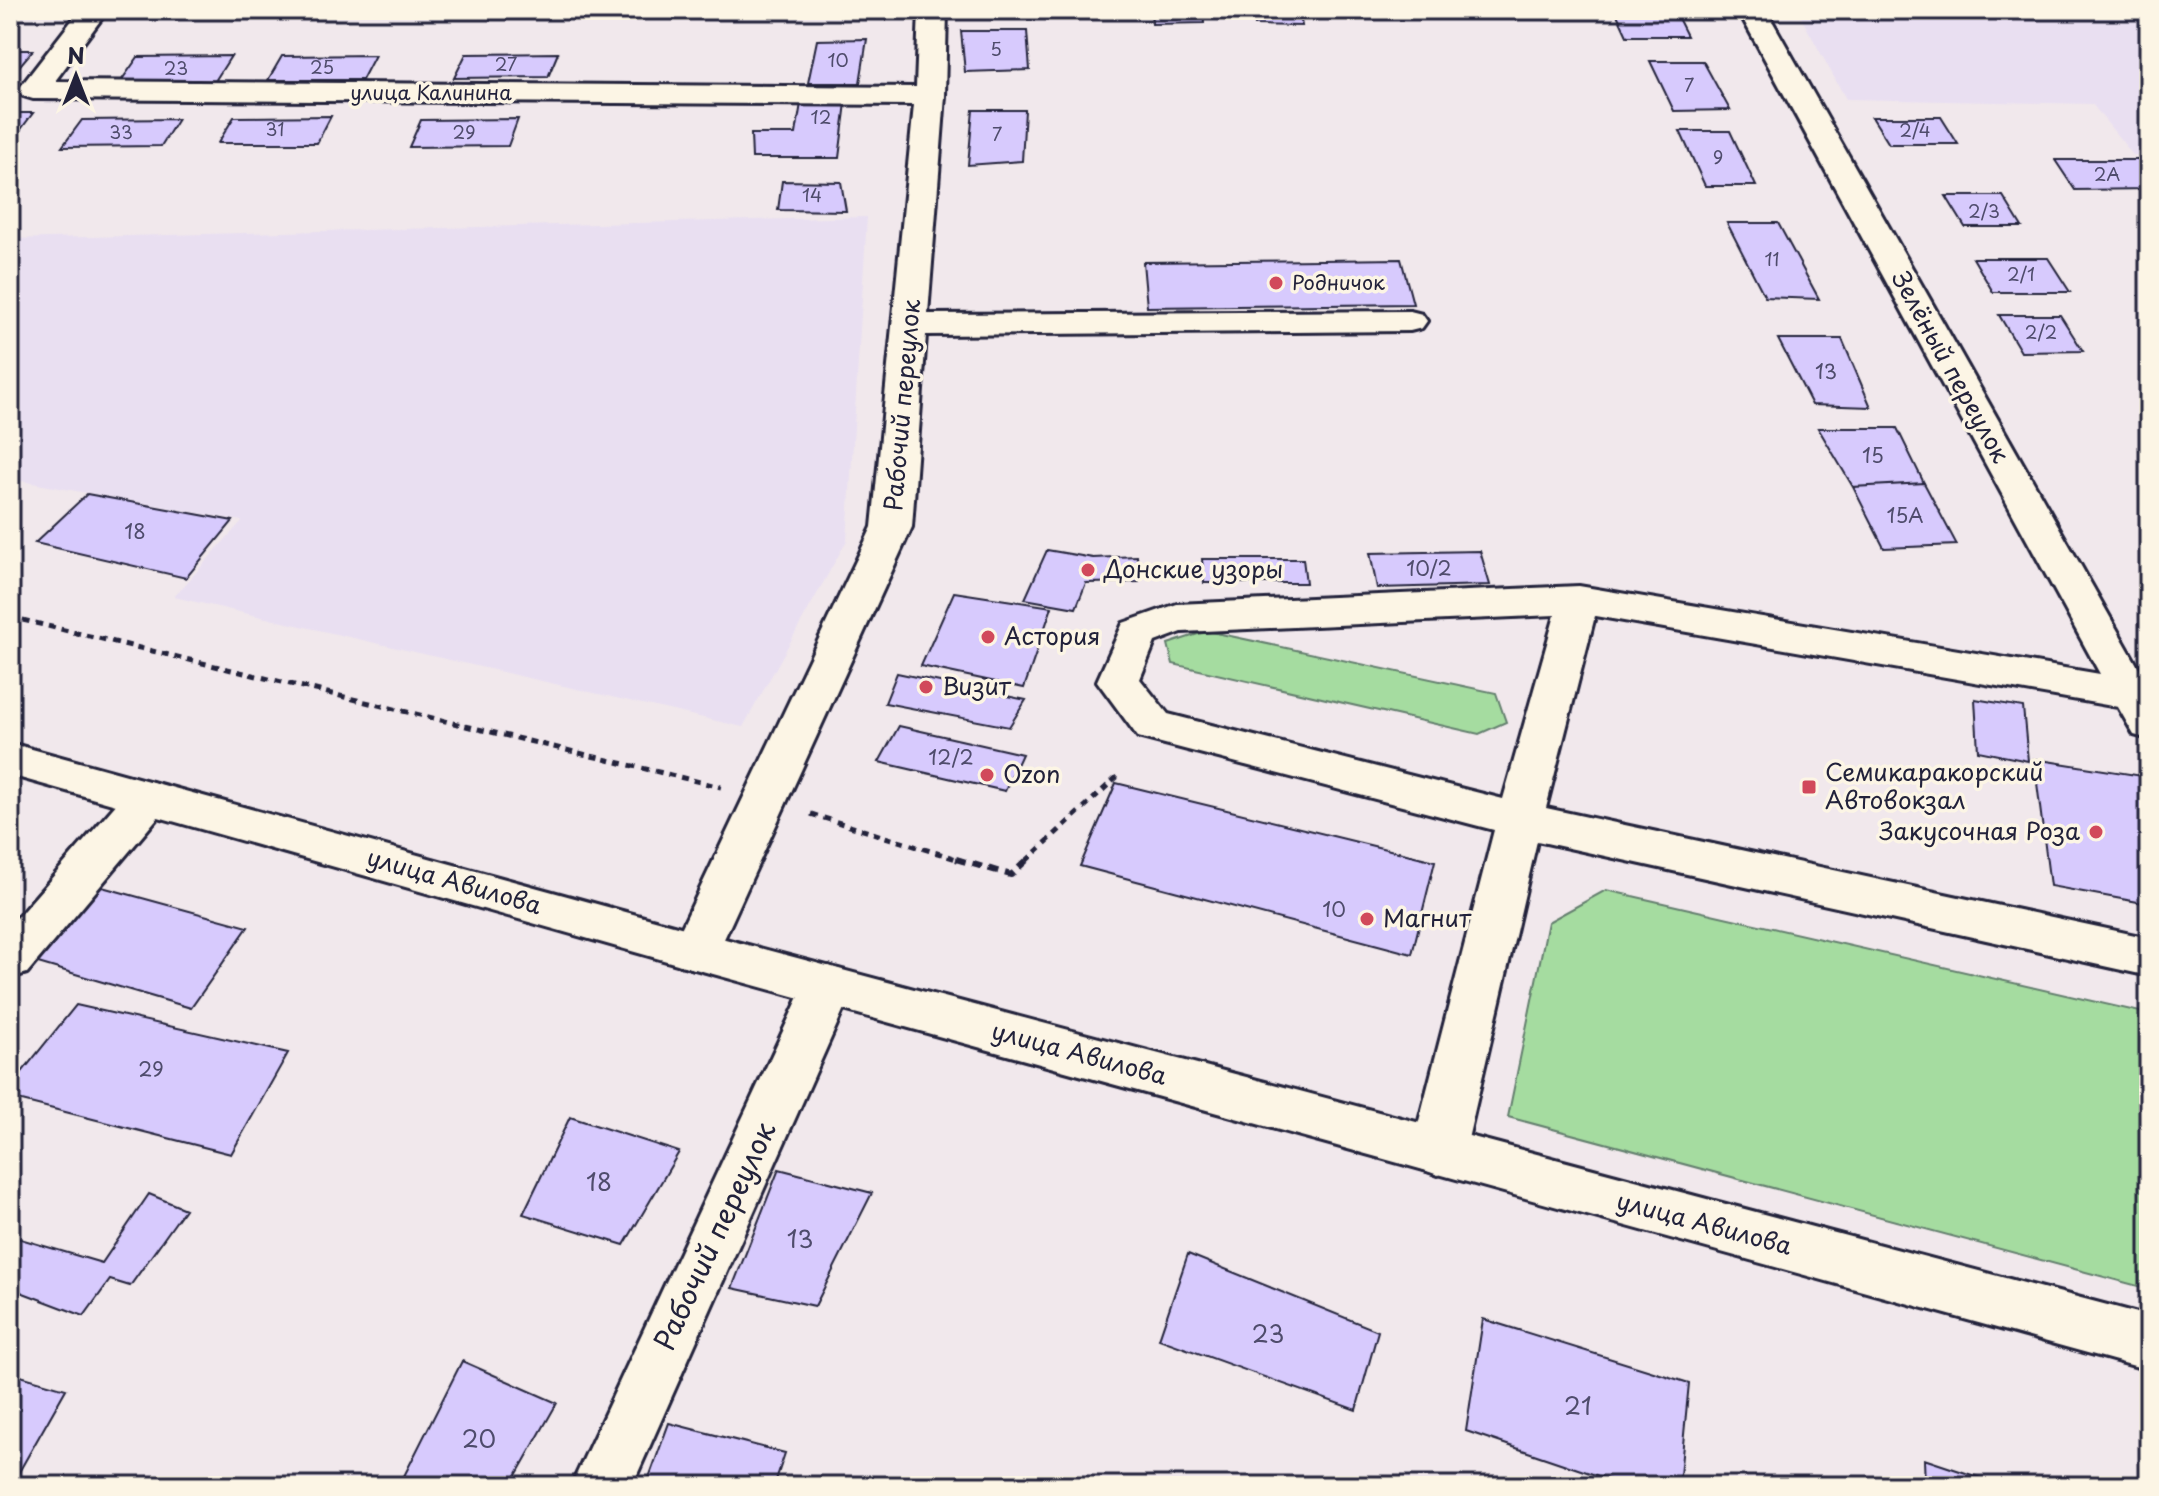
<svg xmlns="http://www.w3.org/2000/svg" width="2159" height="1496" viewBox="0 0 2159 1496" font-family="'Playpen Sans',sans-serif">
<style>
.built{fill:#e9dff1}
.green{fill:#a5dca0;stroke:#647f6e;stroke-width:2}
.building{fill:#d7cafd;stroke:#22223b;stroke-width:2}
.lines{fill:none;stroke-linecap:round;stroke-linejoin:round}
.minor-casing{stroke:#22223b;stroke-width:6}
.major-casing{stroke:#22223b;stroke-width:6}
.path-far1{stroke:#22223b;stroke-width:5;stroke-dasharray:7 6;stroke-linecap:butt}
.path{stroke:#22223b;stroke-width:6;stroke-dasharray:10 7;stroke-linecap:butt}
.minor{fill:#fcf5e5;fill-rule:evenodd}
.major{fill:#fcf5e5;fill-rule:evenodd}
.poi-dot{fill:#d1495b;stroke:#fcf5e5;stroke-width:3}
.labels{text-anchor:middle;stroke-width:7;stroke-linejoin:round;paint-order:stroke}
.far-number-label{font-size:18px;fill:#4f4c6c}
.far-street-label{font-size:20px;fill:#22223b;stroke:#fcf5e5}
.far-poi-label{font-size:20px;fill:#22223b;stroke:#fcf5e5;text-anchor:start}
.number-label{font-size:20px;fill:#4f4c6c}
.street-label{font-size:24px;fill:#22223b;stroke:#fcf5e5}
.poi-label{font-size:24px;fill:#22223b;stroke:#fcf5e5;text-anchor:start}
.near-number-label{font-size:24px;fill:#4f4c6c}
.near-street-label{font-size:28px;fill:#22223b;stroke:#fcf5e5}
</style>
<rect width="100%" height="100%" fill="#f1e8ec"/>
<filter id="ink" filterUnits="userSpaceOnUse"><feTurbulence type="fractalNoise" baseFrequency=".0125" numOctaves="2"/><feDisplacementMap in="SourceGraphic" scale="16" xChannelSelector="R" yChannelSelector="G"/><feConvolveMatrix kernelMatrix="1 2 1 2 8 2 1 2 1" color-interpolation-filters="sRGB"/></filter>
<g filter="url(#ink)">
<path class="built" d="M1797 10H2149V156L2133 155 2092 104 1846 99Z
M867 217 847 540 743 727 174 597 242 521 10 479V239Z"/>
<path class="green" d="M1207 631 1496 693 1506 722 1479 734 1173 664 1168 644Z
M1606 890 2149 1014V1289L1508 1117 1548 922Z"/>
<path class="building" d="M1151 10H1203L1204 23 1152 24Z
M1256 10H1299L1302 26 1255 25Z
M1615 10H1674L1687 36H1627Z
M961 31H1027L1030 70 965 72Z
M867 39 860 83H808L817 40Z
M10 50H33L16 70H10Z
M558 53 548 77 454 78 466 54Z
M375 55 362 80H268L282 56Z
M231 56 215 81H121L138 57Z
M1650 61H1703L1730 110 1674 111Z
M801 103H846L839 158H752L751 134H796Z
M973 110H1025L1022 161 968 165Z
M10 113H33L13 140H10Z
M331 116 317 143H218L234 117Z
M1872 117H1941L1958 144H1889Z
M178 119 161 146 62 147 82 120Z
M518 119 508 146 409 147 421 120Z
M1680 131H1730L1756 186H1705Z
M2055 160H2149V189L2075 190Z
M782 181 841 182 846 211 778 210Z
M1946 196H2003L2022 227H1965Z
M1727 223H1778L1819 299 1765 297Z
M1973 258H2048L2070 292H1993Z
M1401 259 1413 304 1147 307 1143 262Z
M1999 315H2060L2083 351 2021 352Z
M1778 339H1842L1871 407 1812 405Z
M1818 428H1897L1924 483 1853 487Z
M1924 483 1957 545 1884 548 1853 487Z
M87 494 233 521 186 578 35 543Z
M1047 550 1093 558 1137 556 1139 582 1086 583 1076 608 1025 599Z
M1480 551 1490 585 1377 588 1370 553Z
M1202 559H1303L1306 583H1204Z
M954 592 1052 607 1024 688 921 666Z
M897 673 1026 700 1009 727 885 703Z
M1975 699 2023 707 2028 761 1978 751Z
M899 726 1022 754 1005 791 879 762Z
M2034 759 2149 777V904L2050 886Z
M1116 783 1435 861 1412 954 1080 866Z
M91 884 248 927 191 1008 21 958Z
M76 1005 288 1053 231 1154 10 1098V1087Z
M570 1117 679 1152 624 1245 523 1214Z
M779 1169 872 1193 815 1306 732 1288Z
M149 1194 185 1209 130 1286 110 1280 84 1316 10 1288V1240L14 1237 102 1263Z
M1188 1254 1378 1331 1356 1410 1159 1339Z
M1483 1319 1689 1383 1679 1486H1628L1466 1431Z
M462 1361 557 1403 510 1486H446L404 1476Z
M10 1373 66 1389 11 1486H10Z
M669 1423 785 1453 774 1486H646Z
M1924 1459 2005 1486H1925Z"/>
<g class="lines">
<defs>
<path id="minor" d="M80 10H108L55 81 916 87 919 10H947L945 96 928 314 1410 311 1422 314 1427 321 1422 328 1410 331 926 335 912 527 719 950 712 964 695 969 678 964 671 950 872 527 914 105 33 99 23 96 18 90Z
M1738 10H1766L2149 686V739L2134 735 2118 707 1595 616 1546 808 2149 938V976L1537 841 1465 1152 1457 1168 1438 1175 1419 1168 1411 1152 1494 830 1138 737 1097 681 1123 623 1177 604 1579 586 2100 674ZM1555 615 1503 799 1168 714 1140 679 1155 642 1182 632Z
M148 781 164 786 171 798 164 810 27 973 10 978V926L132 786Z
M829 966 846 972 854 986 632 1486H571L804 986 812 972Z"/>
<path id="major" d="M10 743 695 931 2149 1316V1370L695 969 10 775Z"/>
</defs>
<use href="#minor" class="minor-casing"/>
<use href="#major" class="major-casing"/>
<path class="path-far1" d="M10 617 721 787
M811 814 963 861
M1026 861 1119 775"/>
<path class="path" d="M956 859 1011 875 1028 859"/>
<use href="#minor" class="minor"/>
<use href="#major" class="major"/>
</g>
</g>
<g class="poi-dot">
<circle cx="1276" cy="283" r="8"/>
<circle cx="1088" cy="570" r="8"/>
<circle cx="988" cy="637" r="8"/>
<circle cx="926" cy="687" r="8"/>
<circle cx="987" cy="775" r="8"/>
<rect x="1801" y="779" width="16" height="16" rx="4"/>
<circle cx="2096" cy="832" r="8"/>
<circle cx="1367" cy="919" r="8"/>
</g>
<g class="labels">
<g class="far-number-label">
<text x="996" y="56">5</text>
<text x="838" y="67">10</text>
<text x="506" y="71">27</text>
<text x="322" y="74">25</text>
<text x="176" y="75">23</text>
<text x="1689" y="92">7</text>
<text x="821" y="124">12</text>
<text x="275" y="136">31</text>
<text x="1915" y="137">2/4</text>
<text x="121" y="139">33</text>
<text x="464" y="139">29</text>
<text x="997" y="141">7</text>
<text x="1718" y="164">9</text>
<text x="2107" y="181">2А</text>
<text x="812" y="202">14</text>
<text x="1984" y="218">2/3</text>
<text x="1772" y="266">11</text>
<text x="2021" y="281">2/1</text>
<text x="2041" y="339">2/2</text>
</g>
<g class="far-street-label">
<text x="431" y="100">улица Калинина</text>
</g>
<g class="far-poi-label">
<text x="1292" y="290">Родничок</text>
</g>
<g class="number-label">
<text x="1826" y="379">13</text>
<text x="1873" y="463">15</text>
<text x="1905" y="523">15А</text>
<text x="135" y="539">18</text>
<text x="1429" y="576">10/2</text>
<text x="951" y="765">12/2</text>
<text x="1334" y="917">10</text>
<text x="151" y="1077">29</text>
</g>
<g class="street-label">
<text transform="translate(1950 367) rotate(61)" y="8">Зелёный переулок</text>
<text transform="translate(903 405) rotate(-85)" y="8">Рабочий переулок</text>
<text transform="translate(454 882) rotate(16)" y="8">улица Авилова</text>
<text transform="translate(1079 1054) rotate(15)" y="8">улица Авилова</text>
<text transform="translate(1704 1224) rotate(15)" y="8">улица Авилова</text>
</g>
<g class="poi-label">
<text x="1104" y="578">Донские узоры</text>
<text x="1004" y="645">Астория</text>
<text x="942" y="695">Визит</text>
<text x="1825" y="781">Семикаракорский<tspan x="1825" dy="28">Автовокзал</tspan></text>
<text x="1003" y="783">Ozon</text>
<text x="2080" y="840" text-anchor="end">Закусочная Роза</text>
<text x="1383" y="927">Магнит</text>
</g>
<g class="near-number-label">
<text x="599" y="1191">18</text>
<text x="800" y="1248">13</text>
<text x="1268" y="1343">23</text>
<text x="1578" y="1415">21</text>
<text x="479" y="1448">20</text>
</g>
<g class="near-street-label">
<text transform="translate(715 1236) rotate(-65)" y="10">Рабочий переулок</text>
</g>
</g>
<rect width="2159" height="1496" fill="none" stroke="#fcf5e5" stroke-width="40"/>
<rect x="20" y="20" width="2119" height="1456" fill="none" stroke="#22223b" stroke-width="3" filter="url(#ink)"/>
<g transform="translate(76 76)" stroke="#fcf5e5" stroke-width="6" paint-order="stroke">
<path d="M0-6L14 30L0 20L-14 30Z" fill="#22223b"/>
<text y="-12" font-size="22" font-weight="bold" text-anchor="middle" fill="#22223b">N</text>
</g>
</svg>
